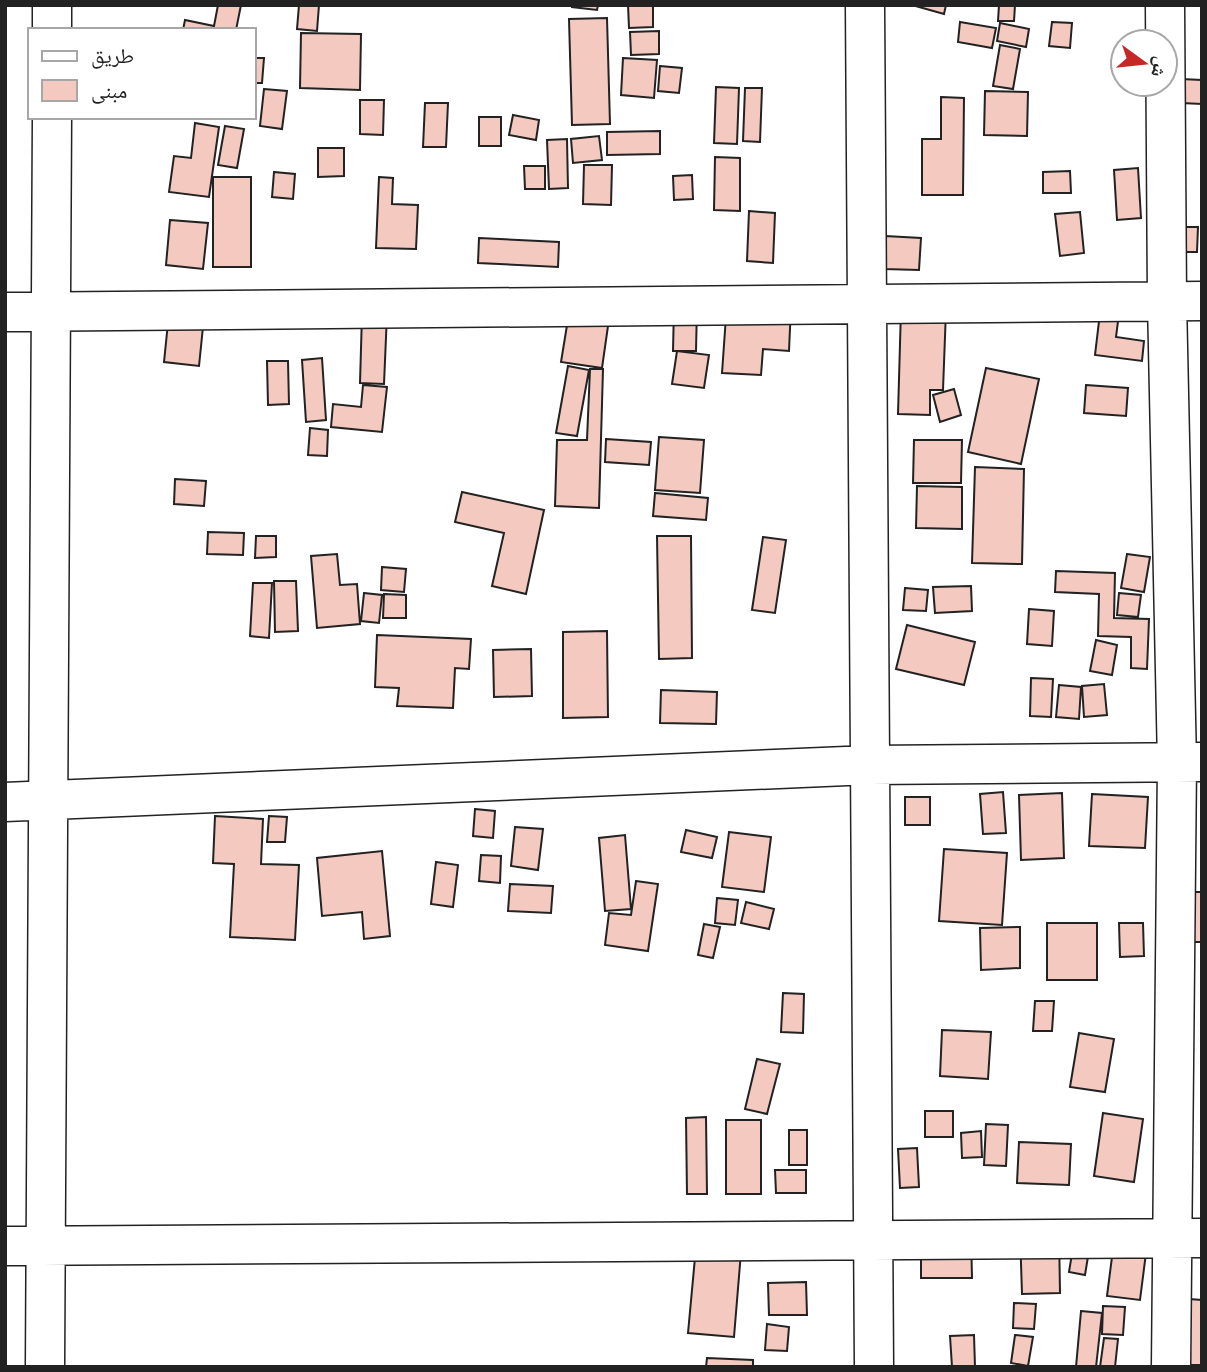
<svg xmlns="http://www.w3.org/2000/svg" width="1207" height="1372" viewBox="0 0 1207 1372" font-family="Helvetica,'Noto Naskh Arabic',sans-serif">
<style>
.building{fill:#f3c9c0;stroke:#222;stroke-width:2}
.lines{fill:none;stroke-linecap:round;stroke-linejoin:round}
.minor-casing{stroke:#222;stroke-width:41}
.minor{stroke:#fff;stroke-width:38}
</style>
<rect width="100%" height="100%" fill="#fff"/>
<path class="building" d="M218 5H241L236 30H183L185 20 214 26Z
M299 5H319L317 31 297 29Z
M572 5H598L597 10 572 7Z
M628 5H653V27L629 28Z
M912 5H946L944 14Z
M999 5H1015L1014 21H998Z
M607 18 610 124 572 125 569 19Z
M960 22 996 28 992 48 958 42Z
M1052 22 1072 23 1070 48 1049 46Z
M1000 23 1029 29 1026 47 997 41Z
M659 31V54L631 55 630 32Z
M301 33 361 34 360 90 300 88Z
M1000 45 1020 49 1013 89 993 86Z
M254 58H264L262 83H254Z
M623 58 657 60 654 98 621 95Z
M660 66 682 68 679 93 658 91Z
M1181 79 1202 80V104L1181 103Z
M716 87 739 88 737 144 714 143Z
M745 88H762L760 142 743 141Z
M264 89 287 91 282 129 260 126Z
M985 91 1028 92 1027 136 984 135Z
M941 97 964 98 963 195H922V139H941Z
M360 100H384L383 135 360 134Z
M425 103H448L446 147H423Z
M513 115 539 120 536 140 509 135Z
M479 117H501V146H479Z
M195 123 219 127 209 197 169 192 174 156 191 158Z
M225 126 244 129 237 168 218 165Z
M660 131V154L607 155V132Z
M599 136 602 160 573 163 571 139Z
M567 139 568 188 549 189 547 140Z
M318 148H344V176L318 177Z
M715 157 740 158V211L714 210Z
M584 165H612L611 205 583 204Z
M524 166H545V189H525Z
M1138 168 1141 218 1117 220 1114 170Z
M1070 171 1071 193H1043V172Z
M274 172 295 174 293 199 272 197Z
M692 175 693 199 674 200 673 176Z
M213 177H251V267H213Z
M379 177 393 178 392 204 418 205 416 249 376 248Z
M749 211 775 213 773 263 747 261Z
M1080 212 1084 253 1060 256 1055 214Z
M170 220 208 223 203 269 166 265Z
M1178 227H1198L1197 252H1177Z
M885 236 921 238 919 270 884 269Z
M479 238 559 242 558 267 478 263Z
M1102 296 1121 298 1116 337 1144 341 1142 361 1095 355Z
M727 302 791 306 789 351 763 349 761 375 722 373Z
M674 306H697L696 351H673Z
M901 309 946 310 943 390H930V415L898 414Z
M169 313 204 317 199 366 164 362Z
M569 313 609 319 602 368 561 362Z
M362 314H387L384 384 360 383Z
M677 351 709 355 704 388 672 384Z
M322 358 326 420 306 422 302 360Z
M267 361H288L289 404 268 405Z
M568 366 589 370 577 436 556 433Z
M986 368 1039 379 1021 464 968 452Z
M590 369H603L599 508 555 506 557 440H587Z
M363 385 387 387 382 432 331 427 333 404 361 407Z
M1086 385 1128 388 1126 416 1084 413Z
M954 389 961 415 940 422 933 395Z
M310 428 328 430 327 456 308 455Z
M659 437 704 440 700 493 655 490Z
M606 439 651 442 649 465 605 462Z
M914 440H962L961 483H913Z
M975 467 1024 469 1022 564 972 563Z
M175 479 206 481 204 506 174 504Z
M917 486 962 487V529L916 528Z
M462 492 544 510 526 594 492 586 504 533 455 522Z
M655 493 708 498 706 520 653 516Z
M208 532 244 533 243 555 207 554Z
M256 536H276V557L255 558Z
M657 536H691L692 658 659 659Z
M763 537 786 540 775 613 752 610Z
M337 554 340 585 357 584 360 624 317 628 311 556Z
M1127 554 1150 557 1144 592 1121 588Z
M382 567 406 569 404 592 381 590Z
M1056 571 1115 573 1114 618 1149 619 1147 669 1131 668V637L1098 636 1099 594 1055 592Z
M274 581H296L298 631 275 632Z
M253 583H272L269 638 250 636Z
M971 586 972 611 935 613 933 587Z
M905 588 928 590 926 611 903 610Z
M364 593 382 595 379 623 361 621Z
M1119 593 1141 595 1138 617 1117 615Z
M384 594 406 595V618H383Z
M1029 609 1054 611 1052 646 1027 644Z
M907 625 975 642 964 685 896 669Z
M607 631 608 717 563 718V632Z
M377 635 471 639 469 669 455 668 453 708 397 706 399 688 375 687Z
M1096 640 1117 645 1112 675 1090 671Z
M531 649 532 696 494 697 493 650Z
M1031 678 1053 679 1051 717 1030 716Z
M1104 684 1107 715 1084 717 1082 686Z
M1059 685 1081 687 1079 719 1056 717Z
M661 690 717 692 716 724 660 723Z
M1003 792 1006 833 983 834 980 794Z
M1062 793 1064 858 1021 860 1019 795Z
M1092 794 1148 797 1145 848 1089 846Z
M905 797H930V825H905Z
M475 809 495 811 493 838 473 836Z
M215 816 263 819 261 864 299 865 295 940 230 937 234 864 213 863Z
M269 816 287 817 285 842H267Z
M515 827 543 829 538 870 511 866Z
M686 830 717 837 712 858 681 852Z
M729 832 771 837 764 892 722 887Z
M625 835 631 909 605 911 599 838Z
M944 849 1007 853 1002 925 939 921Z
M382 851 390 936 364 939 362 912 322 916 317 858Z
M481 855 501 856 500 883 479 881Z
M436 862 458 865 453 907 431 904Z
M636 881 658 884 648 951 605 945 609 913 631 915Z
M510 884 553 886 551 913 508 911Z
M1192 892H1202V942H1193Z
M717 898 738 900 735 925 715 923Z
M746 902 774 909 769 929 741 923Z
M1047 923H1097V980H1047Z
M1119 923H1143L1144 956 1120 957Z
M704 924 720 927 713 958 698 955Z
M1020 927V968L981 970 980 928Z
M783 993 804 994 803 1033 781 1032Z
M1035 1001H1054L1052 1031H1033Z
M942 1030 991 1032 988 1079 940 1076Z
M1079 1033 1114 1039 1105 1092 1070 1087Z
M757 1059 780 1064 767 1114 745 1109Z
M925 1111H953V1137H925Z
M1103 1113 1143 1119 1134 1182 1094 1176Z
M706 1117 707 1194H687L686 1118Z
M726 1120H761V1194H726Z
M986 1124 1008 1125 1006 1166 984 1165Z
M789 1130H807V1165H789Z
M981 1131 982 1157 962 1158 961 1133Z
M1019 1142 1071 1144 1069 1185 1017 1183Z
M917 1148 919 1187 900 1188 898 1149Z
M775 1170H806V1193H776Z
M1076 1229 1092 1232 1085 1275 1069 1272Z
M1059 1231 1060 1293 1022 1294 1020 1232Z
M971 1232 972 1278H921V1233Z
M697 1236 742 1240 734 1337 688 1333Z
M1113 1249 1146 1253 1140 1300 1107 1296Z
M806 1282 807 1315H769L768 1283Z
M1189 1299 1202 1300V1365H1187Z
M1014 1303 1036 1304 1034 1329 1013 1328Z
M1103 1306 1125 1307 1123 1335 1102 1334Z
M1081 1311 1102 1313 1096 1367H1076Z
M767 1324 789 1327 787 1351 765 1350Z
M974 1335 975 1367H952L950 1336Z
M1015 1335 1033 1337 1028 1366 1011 1363Z
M1104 1338 1118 1339 1115 1367H1100Z
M707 1358 753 1360V1367H706Z"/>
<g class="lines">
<defs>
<path id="minor" d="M865 5 874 1367
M1165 5 1167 301 1177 763 1171 1367
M52 30V5
M5 312 1202 301
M5 802 870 765 1202 762
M5 1246 1202 1238
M45 1367 52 117"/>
</defs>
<use href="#minor" class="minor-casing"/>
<use href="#minor" class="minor"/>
</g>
<rect width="1207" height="1372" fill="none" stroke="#222222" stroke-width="14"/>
<rect x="28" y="28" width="228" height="91" fill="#ffffff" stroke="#a7a7a7" stroke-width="2"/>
<rect x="42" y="51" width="35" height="10" fill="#ffffff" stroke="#a7a7a7" stroke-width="2"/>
<text x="91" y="63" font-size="21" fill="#222222">طريق</text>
<rect x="42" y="80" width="35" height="21" fill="#f3c9c0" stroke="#a7a7a7" stroke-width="2"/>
<text x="91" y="98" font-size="21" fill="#222222">مبنى</text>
<g transform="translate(1144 63) rotate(105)"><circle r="33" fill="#ffffff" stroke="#a7a7a7" stroke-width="2"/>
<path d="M0-5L12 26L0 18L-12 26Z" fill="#c62828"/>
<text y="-10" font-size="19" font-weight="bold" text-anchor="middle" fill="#222222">ش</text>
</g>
</svg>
